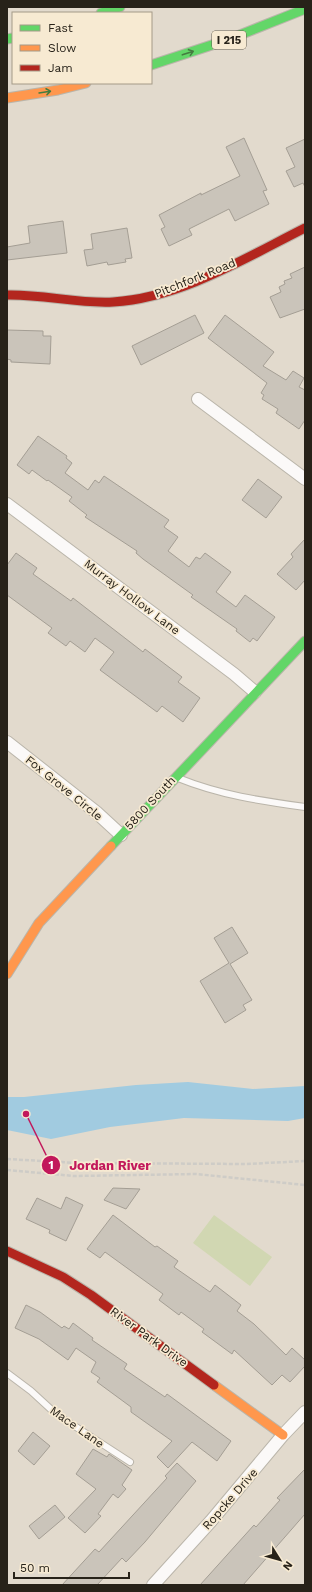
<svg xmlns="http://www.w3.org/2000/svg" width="312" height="1592" viewBox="0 0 312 1592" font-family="'Work Sans',sans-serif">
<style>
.green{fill:#d1d7b2}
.water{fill:#a1cbe0}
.building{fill:#cac4ba;stroke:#a49e94}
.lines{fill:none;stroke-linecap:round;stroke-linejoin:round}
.lane-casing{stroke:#bab5aa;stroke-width:8}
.street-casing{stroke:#bab5aa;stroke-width:14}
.fast-casing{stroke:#bab5aa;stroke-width:11}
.slow-casing{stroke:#bab5aa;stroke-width:11}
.jam-casing{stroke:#bab5aa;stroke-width:11}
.path{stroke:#ceccc7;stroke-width:2.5;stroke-dasharray:4 2;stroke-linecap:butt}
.lane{stroke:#fbf9f8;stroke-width:6}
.street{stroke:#fbf9f8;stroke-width:12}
.fast{stroke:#63d668;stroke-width:9}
.slow{stroke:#ff974d;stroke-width:9}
.jam{stroke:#b3261e;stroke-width:9}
.oneway{stroke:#457c40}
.labels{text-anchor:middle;stroke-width:3.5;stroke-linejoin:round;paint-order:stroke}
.shield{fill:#f7ead2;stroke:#655e50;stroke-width:1}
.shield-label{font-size:11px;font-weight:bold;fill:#272219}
.street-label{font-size:12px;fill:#272219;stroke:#f7ead2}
.leader{fill:none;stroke:#c2185b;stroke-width:1.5}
.callout-dot{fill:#c2185b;stroke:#f7ead2;stroke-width:1.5}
.mark-label{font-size:12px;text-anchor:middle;font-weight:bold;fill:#fff}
.callout-label{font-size:13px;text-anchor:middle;font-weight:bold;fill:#c2185b;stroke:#f7ead2;stroke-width:3.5;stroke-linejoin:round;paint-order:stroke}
</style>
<rect width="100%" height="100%" fill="#e2dacd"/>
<path class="green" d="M214 1215 272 1257 250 1286 193 1243Z"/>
<path class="water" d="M188 1082 253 1089 305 1086V1118L288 1121 184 1118 110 1127 51 1139 7 1130V1097H24L136 1085Z"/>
<path class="building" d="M244 138 267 190 263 191 269 204 235 221 229 209 189 229 192 235 169 246 161 229 165 227 159 215 201 193V195L240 176 226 147Z
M305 139V187L303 183 294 187 286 171 295 167 286 148Z
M63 221 67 253 7 260V247L30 243 28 226Z
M127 228 132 258 125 259 126 262 108 265 107 262 87 266 84 250 93 249 91 234Z
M305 267V309L280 318 270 297 281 292 279 287 285 284 284 281 292 278 290 274Z
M195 315 204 333 141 365 132 346Z
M225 315 274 352 263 366 286 380 293 371 304 378 299 387 305 390V420L299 429 276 413 278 409 262 399 264 395 261 393 267 383 208 338Z
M7 330 43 331V336H51L50 364 11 362V360L7 359Z
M38 436 67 456 66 458 72 463 65 473 88 490 95 480 99 483 104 476 169 520 164 527 178 537 168 551 189 567 196 557 200 559 205 553 231 572 216 592 236 607 245 595 275 617 257 641 253 638 250 642 236 631 237 629 191 597 193 595 143 559 136 553 137 551 85 517 87 515 69 501 72 497 48 480 47 481 32 470 29 474 17 465Z
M258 479 282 497 266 518 242 500Z
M305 539V580L296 590 277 574 293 557 291 554Z
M16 553 37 568 33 574 71 601 73 598 143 652 145 649 182 677 178 682 200 698 183 722 162 706 157 712 100 670 114 652 95 638 85 652 70 641 66 646 48 633 52 628 7 595V565Z
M232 927 248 953 230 964 252 1000 243 1005 246 1010 225 1023 200 981 229 963 214 938Z
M113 1188 140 1189 126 1209 104 1200Z
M66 1197 83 1205 66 1241 49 1233 50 1230 26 1219 37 1198 61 1209Z
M113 1215 155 1247 157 1246 178 1261 174 1267 210 1292 215 1285 241 1305 237 1311 254 1324 286 1355 292 1348 305 1360V1366L290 1382 282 1375 272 1385 234 1350 232 1354 202 1332 204 1329 181 1312 179 1315 159 1300 163 1294 105 1252 100 1258 87 1249Z
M26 1305 40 1312 62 1328 64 1326 69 1329 73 1323 93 1338 92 1340 127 1364 124 1369 165 1397 167 1394 231 1441 217 1461 192 1442 168 1468 157 1457 172 1441 131 1412V1407L97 1382 100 1378 91 1372 96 1362 76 1348 68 1360 39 1339 15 1328Z
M33 1432 50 1446 34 1465 18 1451Z
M93 1449 107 1457 109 1454 132 1470 122 1485 126 1489 118 1498 113 1494 98 1514 101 1516 85 1533 68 1518 96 1489 76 1474Z
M177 1463 196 1481 145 1542 126 1562 122 1558 97 1585H62L95 1549 99 1552 167 1478 165 1476Z
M305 1469V1514L243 1585H200L254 1525 256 1527 280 1500 277 1498Z
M55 1505 65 1517 39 1539 29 1526Z"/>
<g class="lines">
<defs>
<path id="lane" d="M178 778C220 795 261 801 305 807
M7 1373 31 1391 56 1414 130 1462"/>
<path id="street" d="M198 399 305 479
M7 504 234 674 255 692
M7 742 96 812 121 835
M153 1585 211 1521 283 1435 305 1412"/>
<path id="fast" d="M101 13 120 7
M7 39 13 38
M151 65 227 40 305 9
M111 846 305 641"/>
<path id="slow" d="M7 98 58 90 86 83
M7 974 39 923 111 846
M214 1385 283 1435"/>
<path id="jam" d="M7 295C43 294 78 304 113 302 181 298 245 258 305 228
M7 1251 63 1277 91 1295 214 1385"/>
</defs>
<use href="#lane" class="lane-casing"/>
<use href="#street" class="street-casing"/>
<use href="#fast" class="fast-casing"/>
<use href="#slow" class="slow-casing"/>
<use href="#jam" class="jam-casing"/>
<path class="path" d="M7 1159 77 1163 247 1164 305 1161
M7 1170 74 1176 196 1174 305 1185"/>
<use href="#lane" class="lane"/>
<use href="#street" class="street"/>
<use href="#fast" class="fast"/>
<use href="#slow" class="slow"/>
<use href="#jam" class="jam"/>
</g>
<defs><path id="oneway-shaft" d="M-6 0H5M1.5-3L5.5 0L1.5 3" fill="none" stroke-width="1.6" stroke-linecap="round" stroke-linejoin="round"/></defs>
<g class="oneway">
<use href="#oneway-shaft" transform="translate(188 53) rotate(-18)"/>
<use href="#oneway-shaft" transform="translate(45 92) rotate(-9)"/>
</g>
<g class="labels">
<rect class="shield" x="212" y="31" width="34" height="18" rx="3"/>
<g class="shield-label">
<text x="229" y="44">I 215</text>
</g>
<g class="street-label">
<text transform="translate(195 278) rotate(-22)" y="4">Pitchfork Road</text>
<text transform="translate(132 597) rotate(37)" y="4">Murray Hollow Lane</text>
<text transform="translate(64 788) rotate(39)" y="4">Fox Grove Circle</text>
<text transform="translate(150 803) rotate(-47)" y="4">5800 South</text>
<text transform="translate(149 1337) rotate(36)" y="4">River Park Drive</text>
<text transform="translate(77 1427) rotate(35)" y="4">Mace Lane</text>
<text transform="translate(230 1499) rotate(-49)" y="4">Ropcke Drive</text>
</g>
</g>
<path class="leader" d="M26 1114L51 1165"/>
<g class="callout-dot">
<circle cx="26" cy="1114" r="4"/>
<circle cx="51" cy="1165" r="10"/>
</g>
<g class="mark-label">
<text x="51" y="1169">1</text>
</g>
<g class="callout-label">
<text x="110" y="1170">Jordan River</text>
</g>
<rect width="312" height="1592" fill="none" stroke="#272219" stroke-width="16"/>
<rect x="12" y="12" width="140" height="72" fill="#f7ead2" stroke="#a49a88"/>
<rect x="20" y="25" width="20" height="6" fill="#63d668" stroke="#a49a88"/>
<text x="48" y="32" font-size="12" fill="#272219">Fast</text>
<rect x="20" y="45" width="20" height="6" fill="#ff974d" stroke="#a49a88"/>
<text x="48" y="52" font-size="12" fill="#272219">Slow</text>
<rect x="20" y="65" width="20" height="6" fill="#b3261e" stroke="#a49a88"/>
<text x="48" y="72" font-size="12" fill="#272219">Jam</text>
<g transform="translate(280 1560) rotate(127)" stroke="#f7ead2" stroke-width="3" paint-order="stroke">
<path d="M0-3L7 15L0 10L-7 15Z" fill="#272219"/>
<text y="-6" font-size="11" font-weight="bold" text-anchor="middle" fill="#272219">N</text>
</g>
<path d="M14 1572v6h115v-6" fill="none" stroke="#272219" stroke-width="2"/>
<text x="20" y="1572" font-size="12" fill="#272219" stroke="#f7ead2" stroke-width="3" paint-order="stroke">50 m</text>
</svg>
